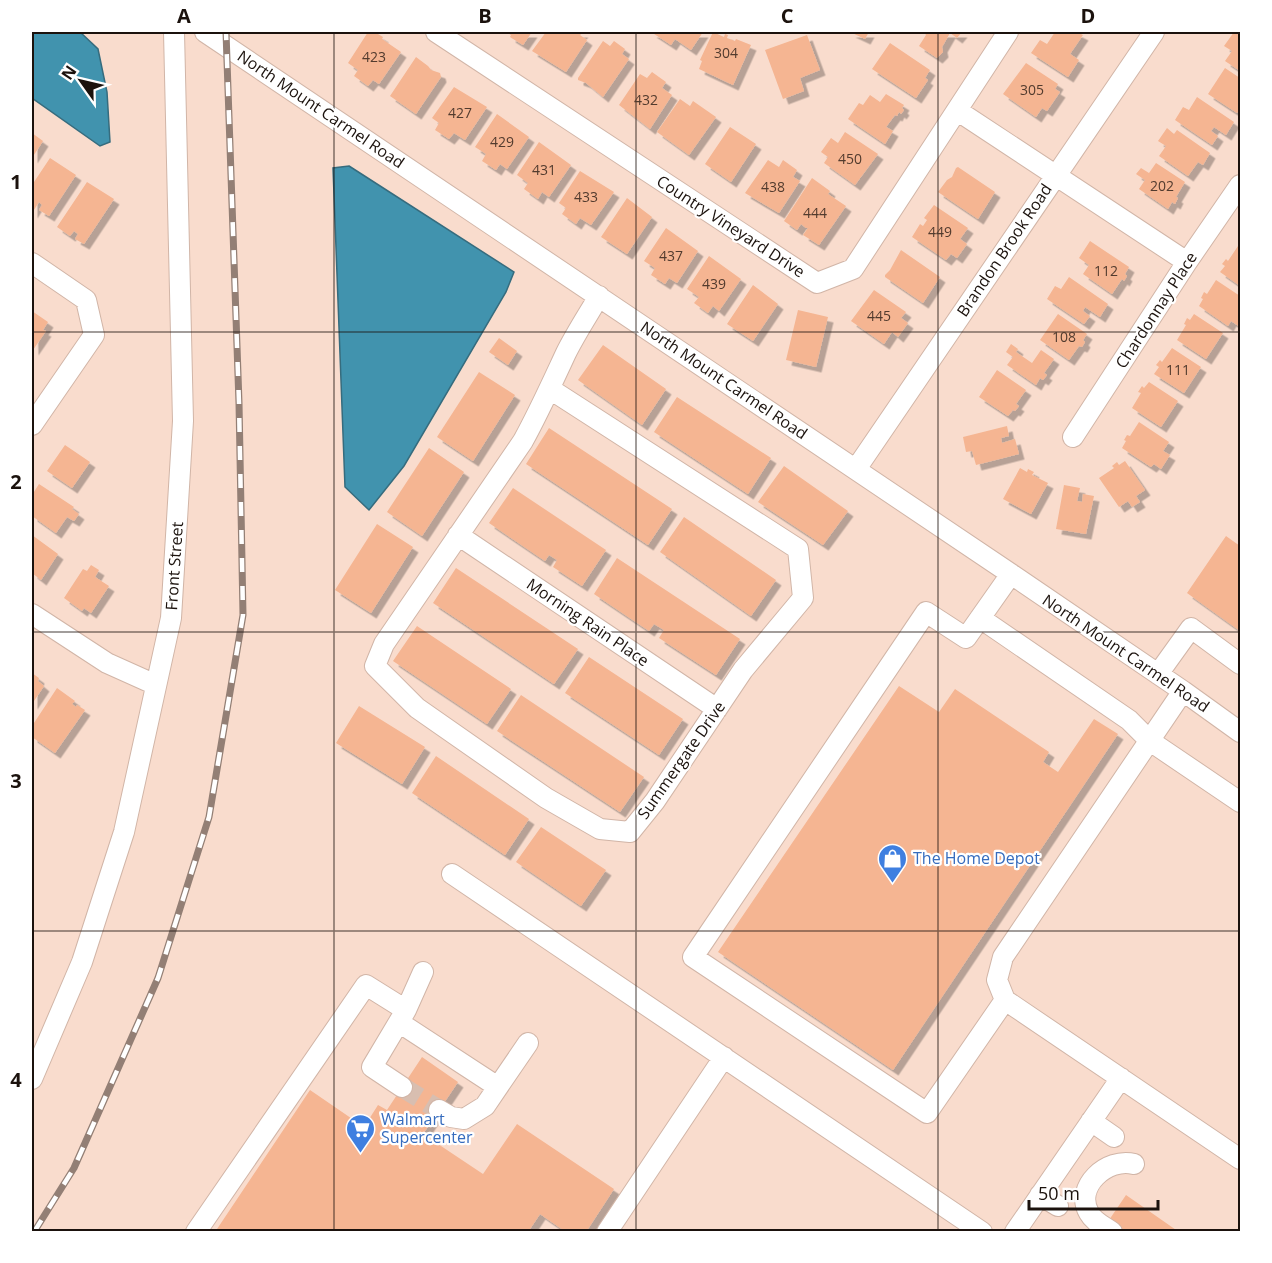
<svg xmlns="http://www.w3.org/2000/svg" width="1272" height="1263" viewBox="0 0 1272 1263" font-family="'Open Sans',sans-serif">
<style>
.water{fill:#4193ae;stroke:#366c7e;stroke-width:1.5}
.building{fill:#f5b592;filter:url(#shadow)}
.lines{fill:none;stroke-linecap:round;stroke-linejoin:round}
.minor-tunnel{stroke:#d8beb0;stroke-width:20;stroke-dasharray:20 10;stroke-linecap:butt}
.minor-casing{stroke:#d1b5a7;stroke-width:22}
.minor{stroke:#fff;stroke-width:20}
.rail-casing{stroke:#937f75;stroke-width:7}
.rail{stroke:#fff;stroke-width:4.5;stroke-dasharray:14;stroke-linecap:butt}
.grid{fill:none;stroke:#1b120d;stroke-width:1.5;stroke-opacity:0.55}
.labels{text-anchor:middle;stroke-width:4.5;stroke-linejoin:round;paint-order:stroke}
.number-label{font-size:14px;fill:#523b2e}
.street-label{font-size:16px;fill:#1b120d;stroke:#fff}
.shop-label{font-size:16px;fill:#366cbe;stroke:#fff;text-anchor:start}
.neatline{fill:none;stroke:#1b120d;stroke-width:2}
.grid-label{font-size:20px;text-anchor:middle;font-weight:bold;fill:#1b120d}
</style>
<defs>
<filter id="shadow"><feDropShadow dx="5.5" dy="5.5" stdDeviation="0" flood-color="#0004"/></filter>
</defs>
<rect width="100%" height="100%" fill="#f9dccd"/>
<path class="water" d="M32 32H80L98 49 107 92 110 142 100 146 32 98Z
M349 166 514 272 506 292 404 466 369 510 345 487 333 168Z"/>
<path class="building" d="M368 32 378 34 383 37 382 39 401 52 379 84 373 80 368 86 354 76 358 70 348 63Z
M506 32H532L523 45 510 37 511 35Z
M546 32H583L580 35 587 40 566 72 532 51Z
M651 32H703L691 50 675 39 671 45Z
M713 32 724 37 725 34 728 35 727 38 735 41 736 39 751 45 733 85 699 69 702 61 700 60Z
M850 32H869L865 39Z
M924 32H962L957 38 950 33 942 47 943 52 937 58 919 46 926 35Z
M1055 32H1077L1083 35 1070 54 1079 60 1068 77 1031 53 1040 40 1047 44Z
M1234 32 1240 34V71L1225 61 1232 51 1224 46Z
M807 35 820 70 800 78 804 91 783 99 765 50Z
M603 41 610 46 614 41 625 49 622 54 629 59 603 97 586 83 578 80V78Z
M890 43 930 70 925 78 928 80 916 98 872 69Z
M416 57 428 66 431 70 440 73 441 77 416 114 390 96Z
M1026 63 1058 84 1055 89 1060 92 1047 111 1042 108 1036 117 1003 94Z
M1225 68 1240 78V109L1237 113 1208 94Z
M652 72 666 82 662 88 672 95 650 129 619 105 640 74 647 78Z
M454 87 487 107 465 140 454 133 449 139 435 130 439 123 432 118Z
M886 94 904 105 902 108 904 110 901 114 899 112 897 116 895 115 886 127 893 131 885 144 848 119 859 103 863 105 870 95 880 102Z
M1197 97 1234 122 1226 135 1214 127 1211 131 1218 136 1212 145 1175 120 1183 107 1189 110Z
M680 99 690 106 693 101 716 117 689 155 657 132Z
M497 114 529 137 507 169 500 164 496 170 482 161 486 154 475 147Z
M730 127 756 144 731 182 705 164Z
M1167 128 1174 134 1177 130 1210 153 1203 165 1198 162 1188 176 1159 156 1166 146 1158 141Z
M845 132 878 154 855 185 824 163 828 157 821 152 831 138 838 143Z
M32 133 43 141 32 158Z
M539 142 571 165 549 197 542 192 538 199 524 189 528 183 517 175Z
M50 158 76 175 49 216 39 210 42 205 39 202 32 213V185Z
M768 160 779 167 783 160 797 170 793 177 800 181 779 213 745 193Z
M1156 163 1185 182 1176 197 1178 198 1175 204 1172 202 1168 209 1139 189 1145 180 1136 174 1141 168 1149 173Z
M958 167 995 192 978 219 938 192 947 180 952 177 956 168Z
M580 171 614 192 591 225 580 218 576 224 562 214 566 208 559 203Z
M812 178 830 191 828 194 846 206 819 245 803 235 808 228H806L801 224 797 230 784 221Z
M87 182 114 199 84 244 75 239 78 234 74 231 70 236 57 227Z
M627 198 652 217 627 254 601 237Z
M934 205 968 228 960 239 967 244 957 258 951 254 946 260 912 237 920 224 923 226 927 220 924 218Z
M666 228 698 251 677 283 669 278 665 284 651 275 655 268 644 261Z
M1090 241 1129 267 1125 274 1127 276 1124 281 1122 279 1112 294 1083 274 1089 265 1079 258Z
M1238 246 1240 248V286L1220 272 1225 266 1222 264 1226 259 1228 261Z
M901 250 940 277 923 303 885 277V275L890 270Z
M709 256 741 279 719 311 713 306 708 313 694 303 699 297 687 289Z
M1069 277 1108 304 1100 317 1085 307 1083 311 1090 316 1084 324 1047 299 1055 286 1061 289Z
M1216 280 1240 296V327L1231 321 1228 326 1199 306 1203 299 1201 298 1204 292 1207 294Z
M753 285 778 304 753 341 727 324Z
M874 290 906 312 901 318 908 323 898 337 892 332 884 344 851 321Z
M798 310 828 317 816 367 786 360Z
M32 311 48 322 43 330 46 331 33 350Z
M1058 314 1087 334 1083 340 1085 342 1082 347 1079 346 1069 360 1040 340Z
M1194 314 1223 333 1206 359 1177 340 1186 325 1184 324 1187 318 1190 320Z
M499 338 517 351 508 365 489 352Z
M1011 344 1018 349 1016 352 1032 363 1041 350 1054 359 1044 373 1047 375 1043 380 1040 378 1036 385 1007 365 1013 357 1006 352Z
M603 345 666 389 642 425 578 380Z
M1172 348 1201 367 1184 393 1154 374 1159 367 1156 365 1160 360 1162 362Z
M997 370 1026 390 1016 404 1019 406 1015 411 1013 410 1008 416 979 397Z
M479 372 515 395 473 461 437 437Z
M1149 382 1178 401 1161 427 1132 408 1141 393 1138 392 1142 386 1144 388Z
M677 397 771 458 748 494 654 432Z
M1139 422 1169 442 1163 451 1170 455 1161 469 1154 464 1151 467 1122 448 1126 441 1124 440 1127 435 1130 436Z
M1007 426 1009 436 1001 438 1002 443 1015 439 1019 454 976 465 972 451 966 452 963 437Z
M549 428 672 509 648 545 526 464Z
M65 445 90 462 72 488 47 471Z
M429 448 464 472 422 536 387 512Z
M1125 461 1145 490 1136 496 1140 502 1132 507 1128 501 1119 507 1099 478 1114 468 1112 466 1117 462 1119 465Z
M784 466 848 511 823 545 758 502Z
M1020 468 1027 472 1028 469 1034 472 1032 475 1048 483 1031 514 1003 499Z
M39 484 74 507 72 509 79 514 74 521 67 517 56 533 32 516V495Z
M1064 485 1080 488 1077 501 1082 502 1083 494 1094 496 1086 534 1056 529Z
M513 488 606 550 582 586 553 567 557 560 549 555 545 561 489 523Z
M684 517 776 580 751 616 660 552Z
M377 524 413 547 371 613 335 590Z
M32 535 58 554 41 580 32 573Z
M1226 536 1240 546V631L1187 593Z
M617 558 740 639 716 675 659 638 664 630 654 624 649 631 594 594Z
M91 565 99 570 95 577 109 586 91 613 84 608 82 611 64 598 83 569 87 571Z
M456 568 578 649 554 684 433 603Z
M417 626 511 689 487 724 393 661Z
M589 657 683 719 659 755 565 693Z
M32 673 39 678 38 681 44 686 32 704Z
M899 686 939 712 955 689 1049 752 1043 762 1058 772 1094 719 1118 734 893 1070 718 952Z
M57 688 75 701 72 704 76 707 77 705 85 710 55 753 32 737V726Z
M521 695 644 777 620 812 497 731Z
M359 706 425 747 402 784 336 743Z
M436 756 529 819 505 855 412 793Z
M541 827 606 870 581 906 516 862Z
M422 1057 458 1082 423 1134 483 1174 517 1124 614 1189 586 1232H566L540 1214 528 1232H215L310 1090 364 1127 378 1105 387 1110Z
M1126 1195 1179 1232H1119L1107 1223Z"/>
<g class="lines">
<path class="minor-tunnel" d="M402 1087 439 1110"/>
<defs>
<path id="minor" d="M205 32 1011 574 1183 691 1240 732
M436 32 817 283 853 269 1008 32
M958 111 1187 262
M32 263 86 300 94 335 32 425
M550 389 798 549 803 598 743 670 655 801 630 832 600 829 546 798 417 708 375 666 384 644 523 441C539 412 552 383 566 353 576 333 588 315 599 296
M1073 437 1187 262 1240 185
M856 469 1154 32
M458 535 717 709
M32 614 107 663 156 685
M980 618 1129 720 1150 741 1240 802
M1158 674 1191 628 1240 664
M1183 691 1003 957 997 980 1005 1000 1240 1159
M452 874 982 1232
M1005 1000 927 1113 693 957 926 612 966 638 1011 574
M406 1010 423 972
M400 1023 498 1087
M32 1079 82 962 124 832 171 618 183 421 174 32
M439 1110 451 1117 464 1119 485 1106 528 1043
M1091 1121 1114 1137
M1040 1195 1058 1206
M196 1232 366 985 406 1010 372 1067 402 1087
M607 1232 724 1057
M1015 1232 1121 1078
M1112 1232C1104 1226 1094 1222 1089 1213 1074 1187 1107 1157 1134 1164"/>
</defs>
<use href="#minor" class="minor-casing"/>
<use href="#minor" class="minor"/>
<defs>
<path id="rail" d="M34 1232 74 1168 158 978 209 817 243 615 239 403 226 32"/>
</defs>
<use href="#rail" class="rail-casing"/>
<use href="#rail" class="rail"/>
</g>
<path class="grid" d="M334 32V1232M636 32V1232M938 32V1232M32 332H1240M32 632H1240M32 931H1240"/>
<defs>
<symbol id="shop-pin" viewBox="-11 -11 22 30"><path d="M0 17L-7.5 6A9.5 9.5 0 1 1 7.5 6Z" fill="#3f7fe0" stroke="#fff"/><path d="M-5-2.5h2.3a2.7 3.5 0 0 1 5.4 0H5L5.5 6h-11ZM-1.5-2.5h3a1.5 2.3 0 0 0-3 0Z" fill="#fff"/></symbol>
<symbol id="supermarket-pin" viewBox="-11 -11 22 30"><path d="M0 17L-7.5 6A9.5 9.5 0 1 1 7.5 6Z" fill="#3f7fe0" stroke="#fff"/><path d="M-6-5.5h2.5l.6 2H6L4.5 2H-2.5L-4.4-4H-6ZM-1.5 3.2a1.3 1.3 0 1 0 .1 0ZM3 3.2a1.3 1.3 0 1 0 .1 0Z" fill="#fff"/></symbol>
</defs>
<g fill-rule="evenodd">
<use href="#shop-pin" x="876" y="842" width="33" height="45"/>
<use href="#supermarket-pin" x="344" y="1112" width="33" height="45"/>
</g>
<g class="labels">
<g class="number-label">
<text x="726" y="58">304</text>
<text x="374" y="62">423</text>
<text x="1032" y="95">305</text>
<text x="646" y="105">432</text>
<text x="460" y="118">427</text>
<text x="502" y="147">429</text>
<text x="850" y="164">450</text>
<text x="544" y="175">431</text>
<text x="1162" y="191">202</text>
<text x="773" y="192">438</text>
<text x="586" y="202">433</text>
<text x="815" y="218">444</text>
<text x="940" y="237">449</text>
<text x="671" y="261">437</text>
<text x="1106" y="276">112</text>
<text x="714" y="289">439</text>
<text x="879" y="321">445</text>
<text x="1064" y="342">108</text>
<text x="1178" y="375">111</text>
</g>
<g class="street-label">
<text transform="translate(321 109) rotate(34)" y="6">North Mount Carmel Road</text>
<text transform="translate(731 226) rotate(33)" y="6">Country Vineyard Drive</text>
<text transform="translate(1004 250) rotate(-56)" y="6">Brandon Brook Road</text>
<text transform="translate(1156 310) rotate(-57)" y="6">Chardonnay Place</text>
<text transform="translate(724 380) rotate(34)" y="6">North Mount Carmel Road</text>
<text transform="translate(174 566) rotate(-86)" y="6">Front Street</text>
<text transform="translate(588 622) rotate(34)" y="6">Morning Rain Place</text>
<text transform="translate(1126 653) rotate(34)" y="6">North Mount Carmel Road</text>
<text transform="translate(681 760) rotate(-55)" y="6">Summergate Drive</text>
</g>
<g class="shop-label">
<text x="913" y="864">The Home Depot</text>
<text x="381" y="1125">Walmart<tspan x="381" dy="18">Supercenter</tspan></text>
</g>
</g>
<rect width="1272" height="1263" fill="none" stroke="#ffffff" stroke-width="66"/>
<g transform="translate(81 81) rotate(304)" stroke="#ffffff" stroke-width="4.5" paint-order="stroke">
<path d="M0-4.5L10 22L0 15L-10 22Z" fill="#1b120d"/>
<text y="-9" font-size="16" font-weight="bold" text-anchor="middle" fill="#1b120d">N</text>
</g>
<path d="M1029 1200v9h129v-9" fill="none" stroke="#1b120d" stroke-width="3"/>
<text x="1038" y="1200" font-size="18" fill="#1b120d" stroke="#ffffff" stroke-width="4.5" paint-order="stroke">50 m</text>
<rect x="33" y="33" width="1206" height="1197" class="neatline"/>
<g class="grid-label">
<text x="184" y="23">A</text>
<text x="485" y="23">B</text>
<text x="787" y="23">C</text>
<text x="1088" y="23">D</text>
<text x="16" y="189">1</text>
<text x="16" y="489">2</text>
<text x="16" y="788">3</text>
<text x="16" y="1087">4</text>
</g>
</svg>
